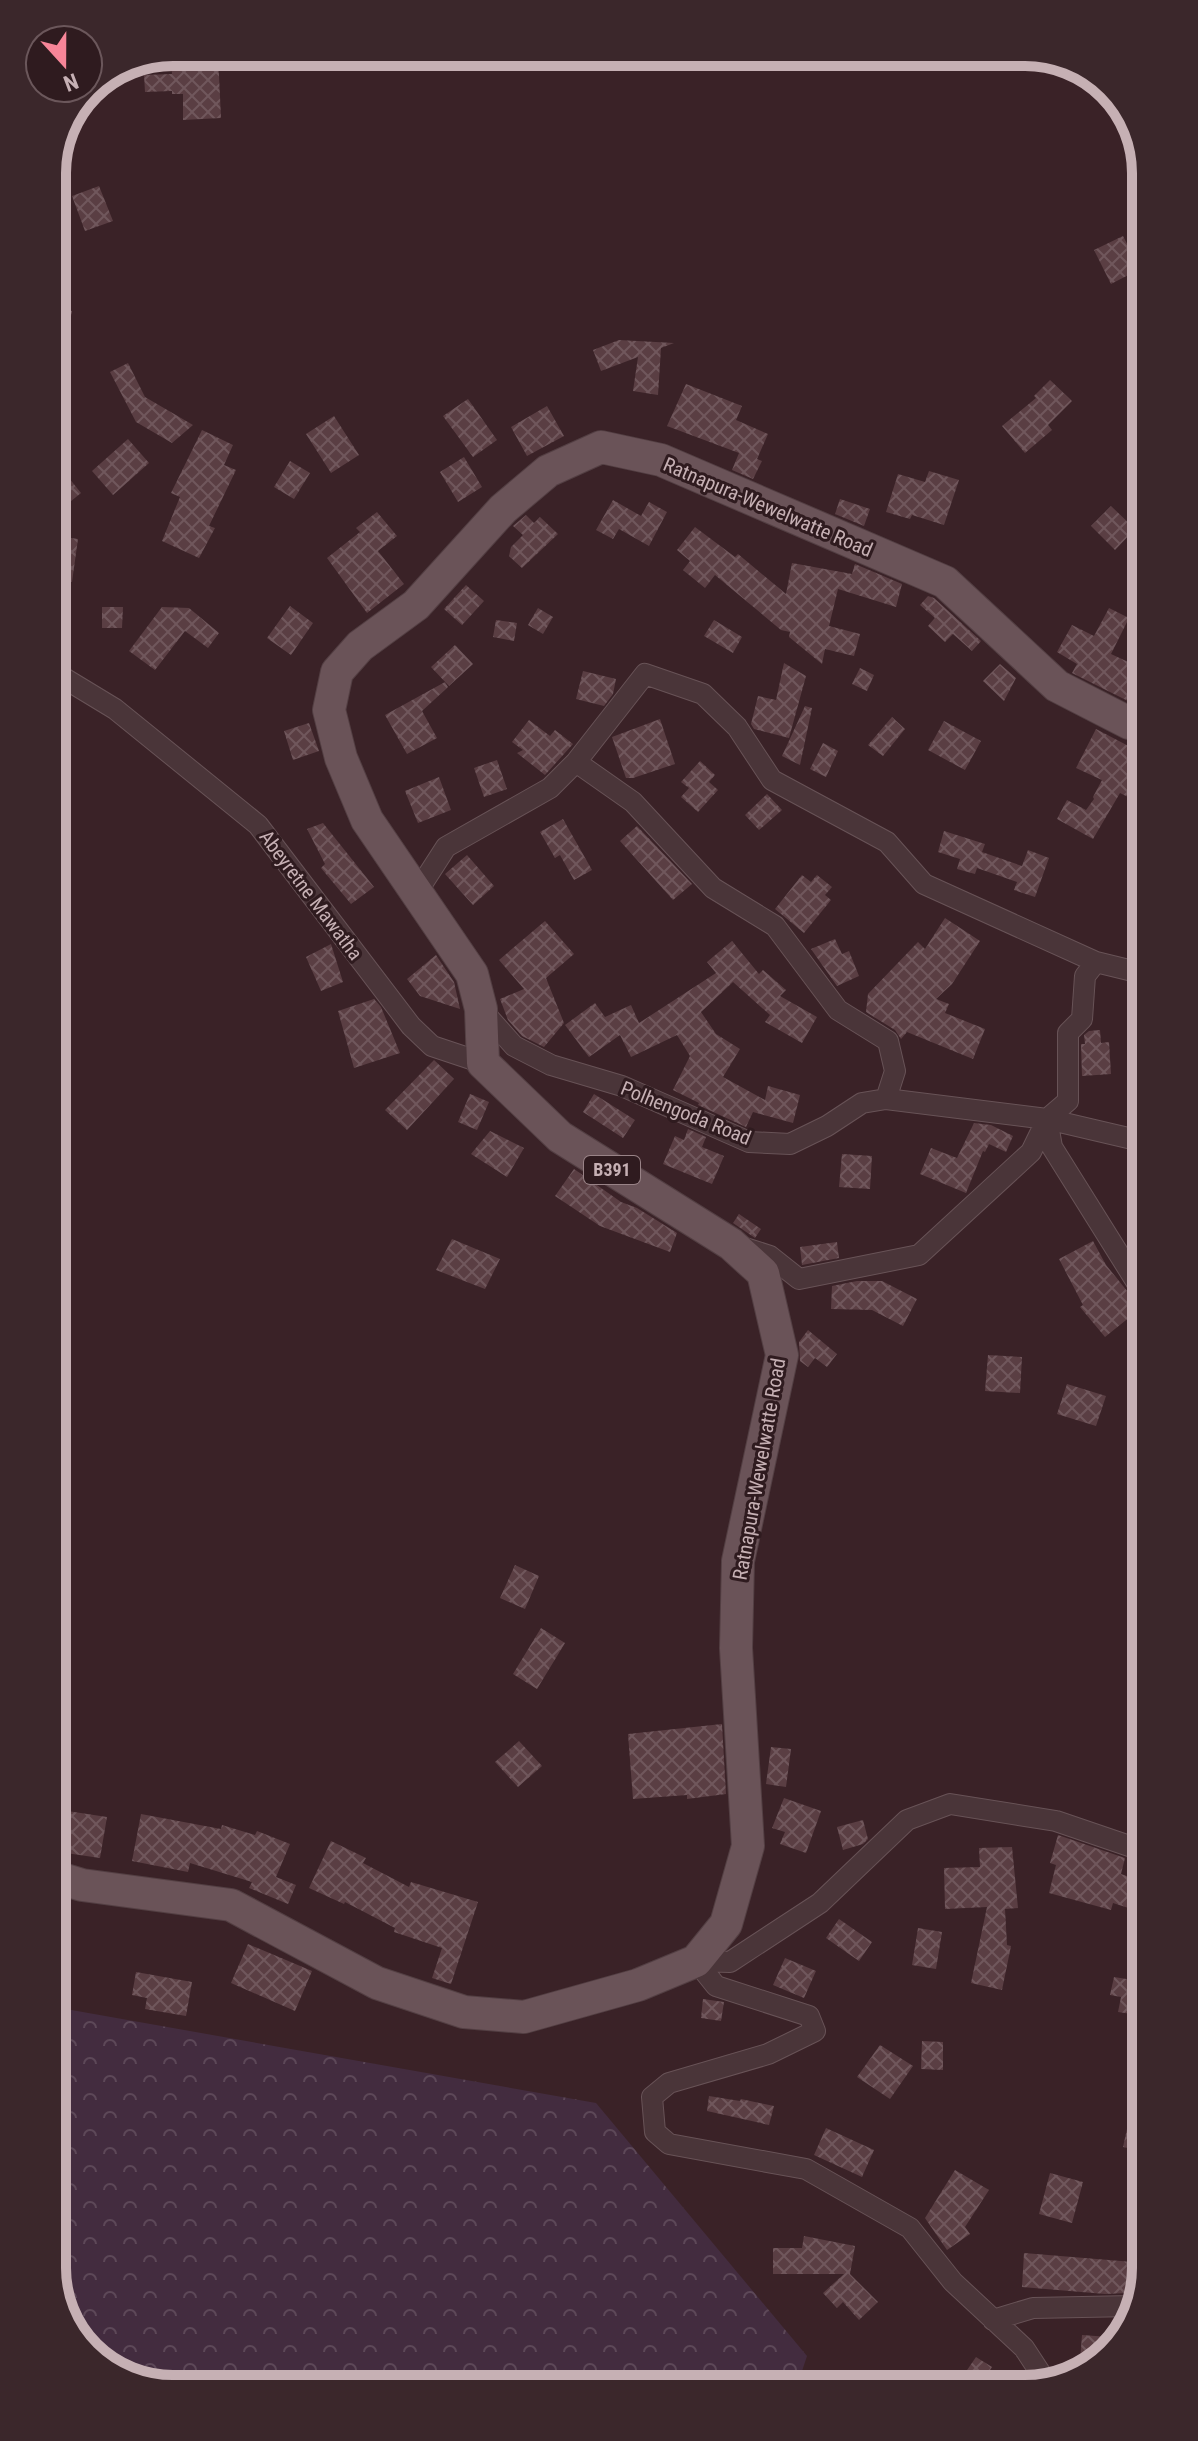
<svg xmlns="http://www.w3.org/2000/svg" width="1198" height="2441" viewBox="0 0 1198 2441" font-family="'Roboto Condensed',sans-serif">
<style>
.forest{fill:url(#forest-crowns)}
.building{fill:url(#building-cross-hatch)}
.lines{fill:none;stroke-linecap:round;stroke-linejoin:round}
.street-casing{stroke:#685357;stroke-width:22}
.primary-casing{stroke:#533f43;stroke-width:34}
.street{stroke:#4a3539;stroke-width:20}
.primary{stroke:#6a5358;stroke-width:32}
.labels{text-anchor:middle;stroke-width:6;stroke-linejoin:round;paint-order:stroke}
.shield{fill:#2f1b1f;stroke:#998387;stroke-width:2}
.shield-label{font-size:18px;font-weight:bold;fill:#c6b0b4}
.street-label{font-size:20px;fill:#c6b0b4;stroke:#2f1b1f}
.rim{fill:none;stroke:#c6b0b4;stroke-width:10}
</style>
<defs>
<pattern id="forest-crowns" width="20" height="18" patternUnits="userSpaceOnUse" patternTransform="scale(2)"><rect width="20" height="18" fill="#432c3f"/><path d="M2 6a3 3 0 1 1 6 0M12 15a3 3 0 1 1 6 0" fill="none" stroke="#5d4858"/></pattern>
<pattern id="building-cross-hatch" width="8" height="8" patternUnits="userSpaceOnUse" patternTransform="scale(2)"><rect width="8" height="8" fill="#5a3e43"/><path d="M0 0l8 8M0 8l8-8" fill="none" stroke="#70575c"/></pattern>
</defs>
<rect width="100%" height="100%" fill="#3a2227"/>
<path class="forest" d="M60 2008 596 2103 807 2356 798 2383 165 2389 105 2368 61 2314Z"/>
<path class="building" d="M218 54 221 118 183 120V94H172V91L145 92 144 75 172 74 171 60H182L181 55Z
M99 186 113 221 85 231 72 196Z
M1123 236 1138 265V270L1111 284 1094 250Z
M53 306 72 311 61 366 53 365Z
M619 340 674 343 661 348 658 395 633 391 638 357 601 371 593 350Z
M128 363 145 397 193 425 172 443 136 422 110 372Z
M1050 380 1072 401 1048 425 1052 430 1025 453 1002 426 1036 398 1034 396Z
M686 384 742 406 736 420 768 434 757 459 762 461 753 479 732 470 739 453 667 426Z
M468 399 497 440 473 457 443 416Z
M547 406 564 436 527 456 511 427Z
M334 416 359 455 331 473 306 434Z
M202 430 233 445 224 465 236 470 209 526 215 528 199 558 162 541 180 497 171 493Z
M128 439 149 463 113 495 92 471Z
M464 457 482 487 458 502 440 472Z
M53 458 81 493 54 515V477Z
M290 461 310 473 294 499 274 487Z
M929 471 959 480 944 525 912 515 910 519 886 512 898 474 925 482Z
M840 499 870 509 864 526 835 514Z
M613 500 641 516 649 502 667 512 649 546 619 529 613 539 596 530Z
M1111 506 1135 529 1115 550 1091 526Z
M377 512 397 536 378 551 404 584 367 613 327 558 360 532 356 528Z
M526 515 534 523 540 517 558 534 522 568 509 556 511 547 523 535 513 526Z
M695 527 735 557 738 554 786 594 792 563 852 574 855 564 902 584 896 607 838 589 829 626 860 634 854 656 825 649 822 664 789 637 790 632 781 630 715 575 705 588 683 570 690 561 677 550Z
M58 536 78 539 72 582 54 579Z
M466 585 484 601 462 625 444 609Z
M928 596 934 598 981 641 972 651 953 634 945 642 928 626 935 618 920 605Z
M290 606 313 623 291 655 267 638Z
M102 607H123L122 628H102Z
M162 607 189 608 219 633 208 648 185 631 155 670 129 651Z
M538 608 553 617 543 634 528 625Z
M1109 608 1129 618 1111 654 1139 667V680L1128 701 1072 673 1077 664 1057 652 1072 625 1094 636Z
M496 620 517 623 514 641 493 637Z
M714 620 742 637 733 653 704 636Z
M455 645 473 664 449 686 431 667Z
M784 663 806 676 789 738 754 729 751 724 758 696 776 700Z
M1000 664 1016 678 1004 701 983 681Z
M860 668 874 675 867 691 852 684Z
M583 671 616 679 613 694 604 706 576 699Z
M445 682 448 687 422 711 437 738 407 754 385 715Z
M805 706 812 708 800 765 782 756Z
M892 717 905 729 883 756 868 745Z
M660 719 675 764 633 778H626L612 737Z
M529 720 550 736 555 730 573 744 545 775 517 753 523 750 512 742Z
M944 721 981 741 965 770 928 750Z
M309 723 319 751 293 760 284 731Z
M1096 729 1140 752V803L1120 793 1093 839 1057 819 1067 800 1086 810 1094 799 1093 797 1102 780 1076 768Z
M823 743 838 751 826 777 810 769Z
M497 760 507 789 484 797 474 768Z
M700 761 715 775 709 782 718 790 698 812 681 797 689 788 681 782Z
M439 777 451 810 418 823 405 791Z
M767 794 782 810 759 830 745 815Z
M563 819 592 870 574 880 560 855 555 858 540 832Z
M323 823 374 887 351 904 321 868 325 864 307 829Z
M637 826 692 884 673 900 620 841Z
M944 831 985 844 982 852 1022 866 1028 850 1049 858 1035 897 1014 890 1017 882 977 868 975 874 957 869 960 859 938 852Z
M467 855 494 886 473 905 445 874Z
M802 875 811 882 817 875 832 887 825 895 831 900 804 933 775 909Z
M945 918 980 941 952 984 936 999 949 1004 945 1013 985 1029 973 1059 907 1032 901 1039 895 1030 866 1012 868 994 918 942 925 949Z
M545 921 574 954 546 978 564 1023 544 1047 522 1036 508 1020 500 999 524 989 499 960Z
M835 939 842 954 849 951 859 976 837 986 811 949Z
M732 941 759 974 763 970 786 990 780 996 817 1017 802 1043 765 1022 770 1015 733 982 701 1012 716 1034 740 1049 723 1077 765 1100 768 1086 800 1095 793 1123 753 1112 746 1127 698 1105 699 1103 673 1090 690 1056 677 1035 631 1057 620 1035 589 1057 565 1025 595 1003 605 1017 631 1005 639 1023 716 973 707 962Z
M331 944 343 982 321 991 306 957Z
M436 955 454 982 460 1009 420 996 407 979Z
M374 999 381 1007 400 1053 354 1068 338 1011Z
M1100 1030 1101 1043 1109 1042 1111 1074 1082 1076 1081 1044H1085L1084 1035 1089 1031Z
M434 1060 454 1079 407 1130 385 1110Z
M470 1094 489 1102 477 1130 458 1122Z
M594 1094 635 1120 623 1138 583 1112Z
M974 1123 991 1125 1013 1136 1006 1152 989 1144 985 1152 983 1151 966 1193 920 1174 931 1148 957 1158Z
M688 1129 706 1137 702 1147 724 1156 712 1184 663 1164 675 1136 684 1140Z
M490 1131 524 1148 507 1177 471 1154Z
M842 1154 872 1156 870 1189 839 1187Z
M574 1169 621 1202 637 1208 677 1233 670 1252 600 1226 555 1196Z
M739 1214 761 1229 755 1238 733 1223Z
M452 1239 500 1259 485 1289 436 1270Z
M1093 1241 1106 1265 1141 1308 1105 1337 1080 1307 1083 1305 1059 1259Z
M837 1242 839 1258 802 1265 800 1247Z
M857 1281H882L917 1299 903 1326 872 1310 831 1309 832 1286Z
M808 1330 837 1354 827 1367 815 1358 808 1367 800 1361 799 1342Z
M988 1355 1022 1357 1020 1393 985 1391Z
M1067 1384 1106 1396 1096 1426 1057 1414Z
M515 1565 539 1576 525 1609 500 1598Z
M541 1628 565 1643 537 1689 513 1674Z
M722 1724 726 1794 687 1799V1795L633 1799 628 1734Z
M519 1741 542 1766 518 1787 495 1762Z
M771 1747 791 1749 786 1787 766 1784Z
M784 1798 821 1811 806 1853 780 1844 785 1832 772 1828Z
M61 1810 107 1817 100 1858 59 1852Z
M141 1814 221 1829 222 1825 255 1835 257 1831 290 1844 276 1877 296 1885 288 1904 249 1888 252 1882 190 1863 188 1872 132 1861Z
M863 1820 868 1839 863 1844 843 1850 837 1827Z
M1058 1835 1125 1858 1121 1874 1144 1882V1913L1113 1903 1111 1910 1049 1893 1056 1865 1050 1863Z
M331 1841 366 1858 363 1863 409 1887 411 1882 478 1902 451 1984 432 1978 442 1948 394 1932 395 1928 345 1902 344 1904 309 1888Z
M1012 1847 1018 1908 1005 1909 1007 1945 1011 1946 1002 1990 971 1983 987 1907 945 1909 944 1868 980 1867 979 1848Z
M839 1919 872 1942 859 1961 826 1938Z
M918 1928 942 1932 936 1969 912 1965Z
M248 1944 312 1971 295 2011 231 1983Z
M785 1958 816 1971 804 1998 773 1985Z
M136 1972 192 1982 186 2016 145 2009 147 1998 132 1995Z
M1114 1977 1145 1982V2016L1118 2012 1121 1997 1110 1995Z
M703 1999 724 2002 721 2021 701 2018Z
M922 2041 943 2042V2070L921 2069Z
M880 2045 913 2066 890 2099 857 2077Z
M709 2096 740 2101 741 2099 774 2106 769 2125 707 2111Z
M1131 2111 1145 2114 1146 2152 1123 2147Z
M826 2128 874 2150 862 2177 814 2155Z
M955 2170 989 2190 965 2227 970 2234 947 2250 925 2218Z
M1050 2173 1083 2182 1072 2223 1039 2214Z
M804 2236 855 2246 850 2274 878 2302 859 2320 843 2302 837 2308 823 2293 844 2274H773V2248H802Z
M1024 2253 1133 2262 1128 2293 1105 2294 1022 2287Z
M1082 2335 1123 2338 1079 2374Z
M976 2357 992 2367 983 2381H977L965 2373Z"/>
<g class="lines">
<defs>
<path id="street" d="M54 672 115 709 258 825 411 1026 432 1046 483 1063
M576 762 633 802 713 888 775 926 838 1010 888 1041 895 1071 886 1099
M417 892 446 847 550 788 576 762 645 674 703 694 737 727 772 780 887 842 924 884 1096 962
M481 1009 514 1046 551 1065 622 1086 749 1142 790 1144 827 1126 862 1103 886 1099 1047 1119 1141 1141
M1047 1119 1052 1147 1142 1291
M742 1247 770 1256 799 1279 919 1255 1031 1152 1047 1119 1068 1101V1033L1082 1019 1085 976 1096 962 1141 973
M696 1961 716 1986 809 2016 815 2031 768 2054 669 2083 652 2097 655 2132 669 2144 806 2169 910 2228 953 2282 1024 2348 1045 2380
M696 1961 730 1962 820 1903 907 1820 950 1804 1056 1821 1144 1851
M993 2320 1033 2308 1132 2306 1135 2304"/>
<path id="primary" d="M59 1878 82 1885 231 1905 377 1983 464 2012 524 2017 638 1985 696 1961 726 1924 748 1846 736 1648 738 1561 782 1355 763 1273 731 1244 560 1137 483 1063 481 1009 472 974 367 820 341 758 329 710 337 672 360 646 416 605 503 509 548 471 601 447 661 460 945 582 1057 686 1129 723 1140 725"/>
</defs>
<use href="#street" class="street-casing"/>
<use href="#primary" class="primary-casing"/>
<use href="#street" class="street"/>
<use href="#primary" class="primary"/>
</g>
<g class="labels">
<rect class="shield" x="584" y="1156" width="56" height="28" rx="6"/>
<g class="shield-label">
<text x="612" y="1176">B391</text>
</g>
<g class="street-label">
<text transform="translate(768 507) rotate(23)" y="7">Ratnapura-Wewelwatte Road</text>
<text transform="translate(311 895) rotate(53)" y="7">Abeyretne Mawatha</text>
<text transform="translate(686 1113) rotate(22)" y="7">Polhengoda Road</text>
<text transform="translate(759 1469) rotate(-80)" y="7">Ratnapura-Wewelwatte Road</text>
</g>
</g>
<path d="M0 0H1198V2441H0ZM173 66H1025A107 107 0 0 1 1132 173V2268A107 107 0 0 1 1025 2375H173A107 107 0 0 1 66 2268V173A107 107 0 0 1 173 66Z" fill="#3b272b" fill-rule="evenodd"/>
<path class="rim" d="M173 66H1025A107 107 0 0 1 1132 173V2268A107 107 0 0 1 1025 2375H173A107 107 0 0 1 66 2268V173A107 107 0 0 1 173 66Z"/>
<g transform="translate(64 64) rotate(159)"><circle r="38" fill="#2f1b1f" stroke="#6b575b" stroke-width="2"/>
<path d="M0-6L14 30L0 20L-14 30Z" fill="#f78598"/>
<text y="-12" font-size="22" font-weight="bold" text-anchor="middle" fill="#c6b0b4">N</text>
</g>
</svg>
